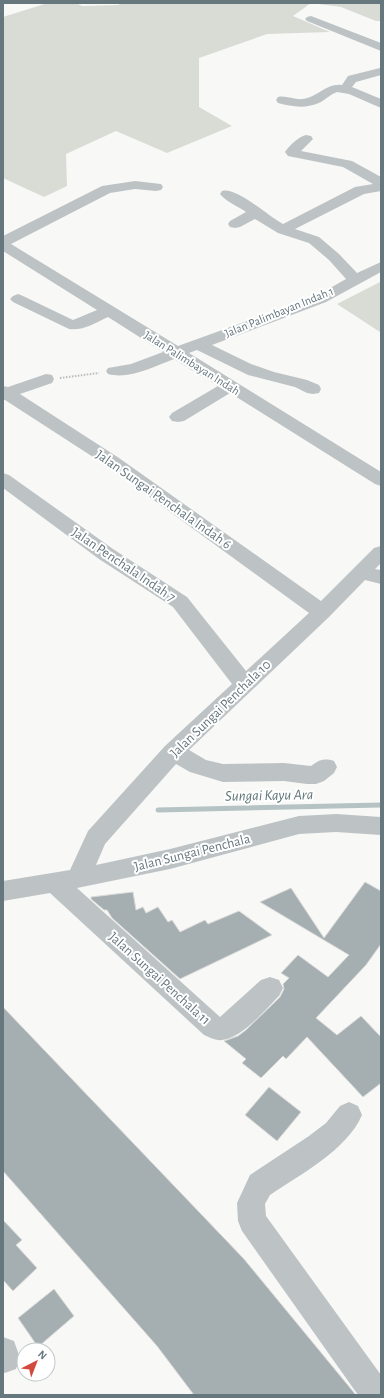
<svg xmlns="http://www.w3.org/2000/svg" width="384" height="1398" viewBox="0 0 384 1398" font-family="'Alegreya Sans',sans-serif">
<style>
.green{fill:#d9dcd5}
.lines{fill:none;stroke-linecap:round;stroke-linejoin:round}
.stream{stroke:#b5c3c4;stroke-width:5}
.building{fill:#a5afb2;stroke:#dadad8}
.path{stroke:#b8bcbe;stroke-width:2;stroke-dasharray:1.5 1.5;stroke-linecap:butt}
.minor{fill:#bdc3c5;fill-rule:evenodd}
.labels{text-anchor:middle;stroke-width:4;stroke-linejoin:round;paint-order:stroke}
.far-street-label{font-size:12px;fill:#66777d;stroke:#fff}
.street-label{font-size:14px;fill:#66777d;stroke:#fff}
.water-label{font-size:15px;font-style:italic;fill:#607678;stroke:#fff}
</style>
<rect width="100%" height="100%" fill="#f8f8f6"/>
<path class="green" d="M48 3H76L82 6 118 5 122 3H381V21H376L341 7 311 3 293 16 330 32 267 34 199 58V107L232 126 167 153 116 131 66 154 67 186 44 197 3 178V17Z
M380 282 381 283V385L380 332 337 304Z"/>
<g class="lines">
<path class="stream" d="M158 810 381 805"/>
</g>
<path class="building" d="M365 882 381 891V944L366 965 316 1018 337 1035 361 1016 381 1037V1083L363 1097 307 1037 286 1059 283 1056 261 1078 242 1063 246 1059 224 1041 238 1036 246 1030 280 997 284 989 283 984 289 978 281 973 298 955 328 977 349 955 260 902 291 888 324 938Z
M133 892 136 910 143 907 146 913 158 907 168 922 172 920 180 932 205 920 208 924 239 911 272 935 180 979 112 918 107 910H104L91 899V897Z
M3 1007 244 1259 356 1395H194L157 1346 3 1171Z
M269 1087 301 1112 277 1141 245 1115Z
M3 1220 22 1240 16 1245 37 1268 13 1291 3 1280Z
M54 1289 74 1316 38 1347 18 1318Z"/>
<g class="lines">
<path class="path" d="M60 378 99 373"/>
<path class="minor" d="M311 16 381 43V51L307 21 305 19 307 17Z
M380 68 381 75 356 82 352 87 381 99V108L349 94 337 92C331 94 326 99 321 102 306 109 293 107 278 103L276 100 278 97C286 95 294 100 303 99 318 97 326 83 342 85L348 76Z
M306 135 311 136 313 139 301 151 352 161 381 177V191L364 194 295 229 319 237 339 254 357 273 381 262V272L326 302 212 345 251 364 274 372 307 380 319 385 321 389 319 393 313 394 307 393 295 387 248 375 197 350 189 353 381 472V486L375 484 230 393 184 421 178 422 172 421 169 417 172 413 218 386 174 359C155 366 129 380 108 374L106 371 108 368 131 364 163 352 108 317C95 323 83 331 69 329L13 302 10 299 13 296 18 294 23 296 73 320 97 310 3 251V236L102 186 135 181 161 184 163 187 161 190 156 191 135 189 110 193 11 244 178 346 316 296 346 279 329 260 309 243 278 233 255 219 240 227 235 228 230 227 228 224 230 221 246 212C239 207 225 201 220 194L222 191C237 187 268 216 283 224L355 187 373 184 343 167 288 156 285 152C290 145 298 137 306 135Z
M46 374 52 375 54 379 52 383 20 394 119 458 321 601 374 548 381 546V563L375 569 381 570V584L365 580 329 617 189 750 206 760 223 764 284 763 311 766C319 760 324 758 334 761L337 767 334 773 324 781 316 784H307L284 781 223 782 190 772 176 764 105 844 96 865 170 849 299 816 336 814 381 817V835L336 832 299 834 170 869 77 888 220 1017 261 980 270 977 279 980 283 988 279 996C265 1010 242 1038 222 1040 216 1041 209 1037 204 1035L50 893 3 901V881L70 870 88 831 165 746 232 684 173 607 99 559 3 488V473L9 475 113 549 187 597 246 671 309 613 107 466 5 400H3V386L8 387Z
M349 1102 358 1106 362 1115C347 1150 301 1174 270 1195L265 1204 266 1216 381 1375V1395H358L242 1231 238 1221 237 1203 250 1175 309 1136 326 1123 340 1106Z
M3 1337 14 1341 20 1358 16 1369 5 1373 3 1372Z"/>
</g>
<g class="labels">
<g class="far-street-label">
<text transform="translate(279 312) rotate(-22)" y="4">Jalan Palimbayan Indah 1</text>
<text transform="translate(192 363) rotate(32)" y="4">Jalan Palimbayan Indah</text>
</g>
<g class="street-label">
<text transform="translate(164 499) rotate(35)" y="5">Jalan Sungai Penchala Indah 6</text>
<text transform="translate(124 564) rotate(34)" y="5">Jalan Penchala Indah 7</text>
<text transform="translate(220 708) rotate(-44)" y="5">Jalan Sungai Penchala 10</text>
<text transform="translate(192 852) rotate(-14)" y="5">Jalan Sungai Penchala</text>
<text transform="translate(160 978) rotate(42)" y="5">Jalan Sungai Penchala 11</text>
</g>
<g class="water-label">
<text transform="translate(269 795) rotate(-1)" y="5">Sungai Kayu Ara</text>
</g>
</g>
<rect width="384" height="1398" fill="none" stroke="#66777d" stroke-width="8"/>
<g transform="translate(36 1362) rotate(42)"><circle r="19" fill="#ffffff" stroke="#c2c9cb"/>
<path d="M0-3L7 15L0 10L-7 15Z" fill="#d14a3d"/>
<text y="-6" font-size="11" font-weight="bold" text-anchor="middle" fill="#66777d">N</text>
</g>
</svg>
